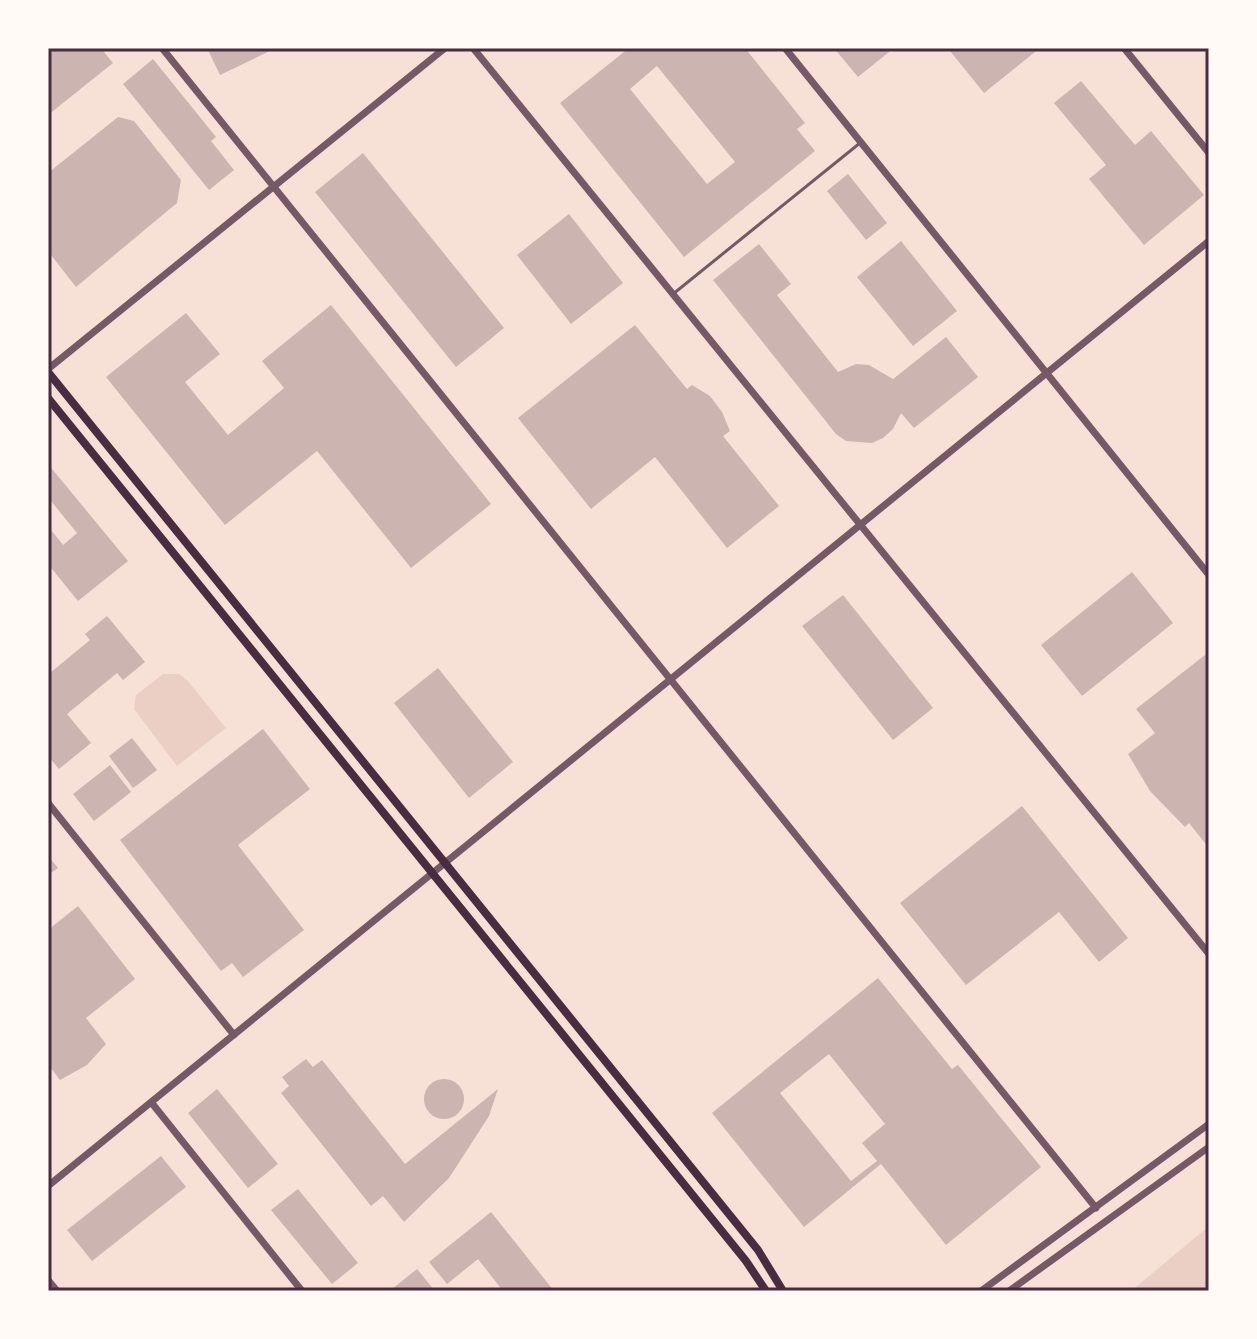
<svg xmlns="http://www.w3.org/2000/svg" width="1257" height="1339" viewBox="0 0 1257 1339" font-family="'IBM Plex Sans',sans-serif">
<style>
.green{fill:#ebcfc5}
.building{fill:#ccb4b1;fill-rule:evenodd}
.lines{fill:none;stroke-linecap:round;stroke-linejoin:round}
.service{stroke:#755966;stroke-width:3}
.tertiary{stroke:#755966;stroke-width:7}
.secondary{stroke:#4a2c40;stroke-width:8}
.neatline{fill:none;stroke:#4a2c40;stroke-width:3}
</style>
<rect width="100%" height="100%" fill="#f7e1d7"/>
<path class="green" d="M163 674H179L187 680 226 728 177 766 134 709 136 695Z
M1209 1226V1291H1131Z"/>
<path class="building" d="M48 48H109L104 52 113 63 48 115Z
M207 48H276L220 75Z
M629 48H745L805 123 797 129 815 151 684 257 560 103ZM657 66 735 162 707 184 630 89Z
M834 48H894L858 77Z
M954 48H1040L984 93 950 51Z
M153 59 216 137 211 141 234 170 209 190 123 84Z
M1081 81 1135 145 1151 131 1204 195 1144 245 1089 179 1106 165 1054 103Z
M118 117 134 121 181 180 177 203 76 287 48 251V173Z
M363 153 504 328 456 367 315 192Z
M848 174 887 223 866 240 827 191Z
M569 214 623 283 571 324 517 255Z
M901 241 957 311 913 346 857 277Z
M759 244 791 284 777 295 838 372 856 364 869 365 893 379 946 337 978 377 914 428 901 413 893 429 883 438 872 443 846 441 836 434 713 280Z
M331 305 491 504 411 568 317 451 225 525 106 377 186 313 220 354 185 382 228 435 284 388 262 361Z
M635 325 687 389 692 385 710 396 722 412 730 431 723 436 779 506 727 548 655 457 591 509 518 418Z
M48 464 128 561 78 601 48 564V526L63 545 77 533 51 501 48 504Z
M1132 572 1173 623 1082 696 1041 645Z
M843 595 933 708 893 740 802 626Z
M107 616 145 662 123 680 117 673 67 714 91 743 59 769 48 756V671L50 673 90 640 85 634Z
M1205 655 1209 660V848L1189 823 1185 827 1150 791 1128 754 1155 733 1136 709Z
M438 668 513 762 469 798 394 703Z
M263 729 310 789 238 845 304 930 243 977 232 963 221 971 120 840Z
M132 738 157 770 133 788 109 756Z
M110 765 131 792 94 821 73 794Z
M1022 806 1128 938 1099 962 1059 912 966 985 900 903Z
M48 856 58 868 48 875Z
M78 906 135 979 86 1018 106 1044 87 1065 60 1080 48 1064V930Z
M878 978 952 1069 958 1065 1041 1167 946 1245 881 1164 804 1227 712 1113ZM829 1054 885 1124 862 1143 877 1161 851 1181 780 1093Z
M306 1059 313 1067 322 1060 405 1164 498 1089 489 1116 449 1178 404 1222 383 1196 371 1206 281 1093 289 1086 282 1077Z
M424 1099a20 20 0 1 1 40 0a20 20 0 1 1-40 0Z
M217 1089 278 1164 248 1188 188 1113Z
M161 1156 186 1187 92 1261 67 1230Z
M298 1189 358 1263 332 1284 271 1210Z
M491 1212 554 1291H503L478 1259 447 1284 429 1262Z
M417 1269 435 1291H393L392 1289Z"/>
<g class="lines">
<path class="service" d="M673 294 860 143"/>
<path class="tertiary" d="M162 48 1096 1208
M473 48 1209 954
M785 48 1209 575
M1124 48 1209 153
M48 369 445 48
M48 803 234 1035
M151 1102 302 1291
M48 1186 1209 241
M48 1280 57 1291
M981 1291 1209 1124
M1009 1291 1209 1147"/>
<path class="secondary" d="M48 372 758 1250 783 1291
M48 398 746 1261 766 1291"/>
</g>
<rect width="1257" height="1339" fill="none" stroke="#fffaf5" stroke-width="100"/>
<rect x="50" y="50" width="1157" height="1239" class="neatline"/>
</svg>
